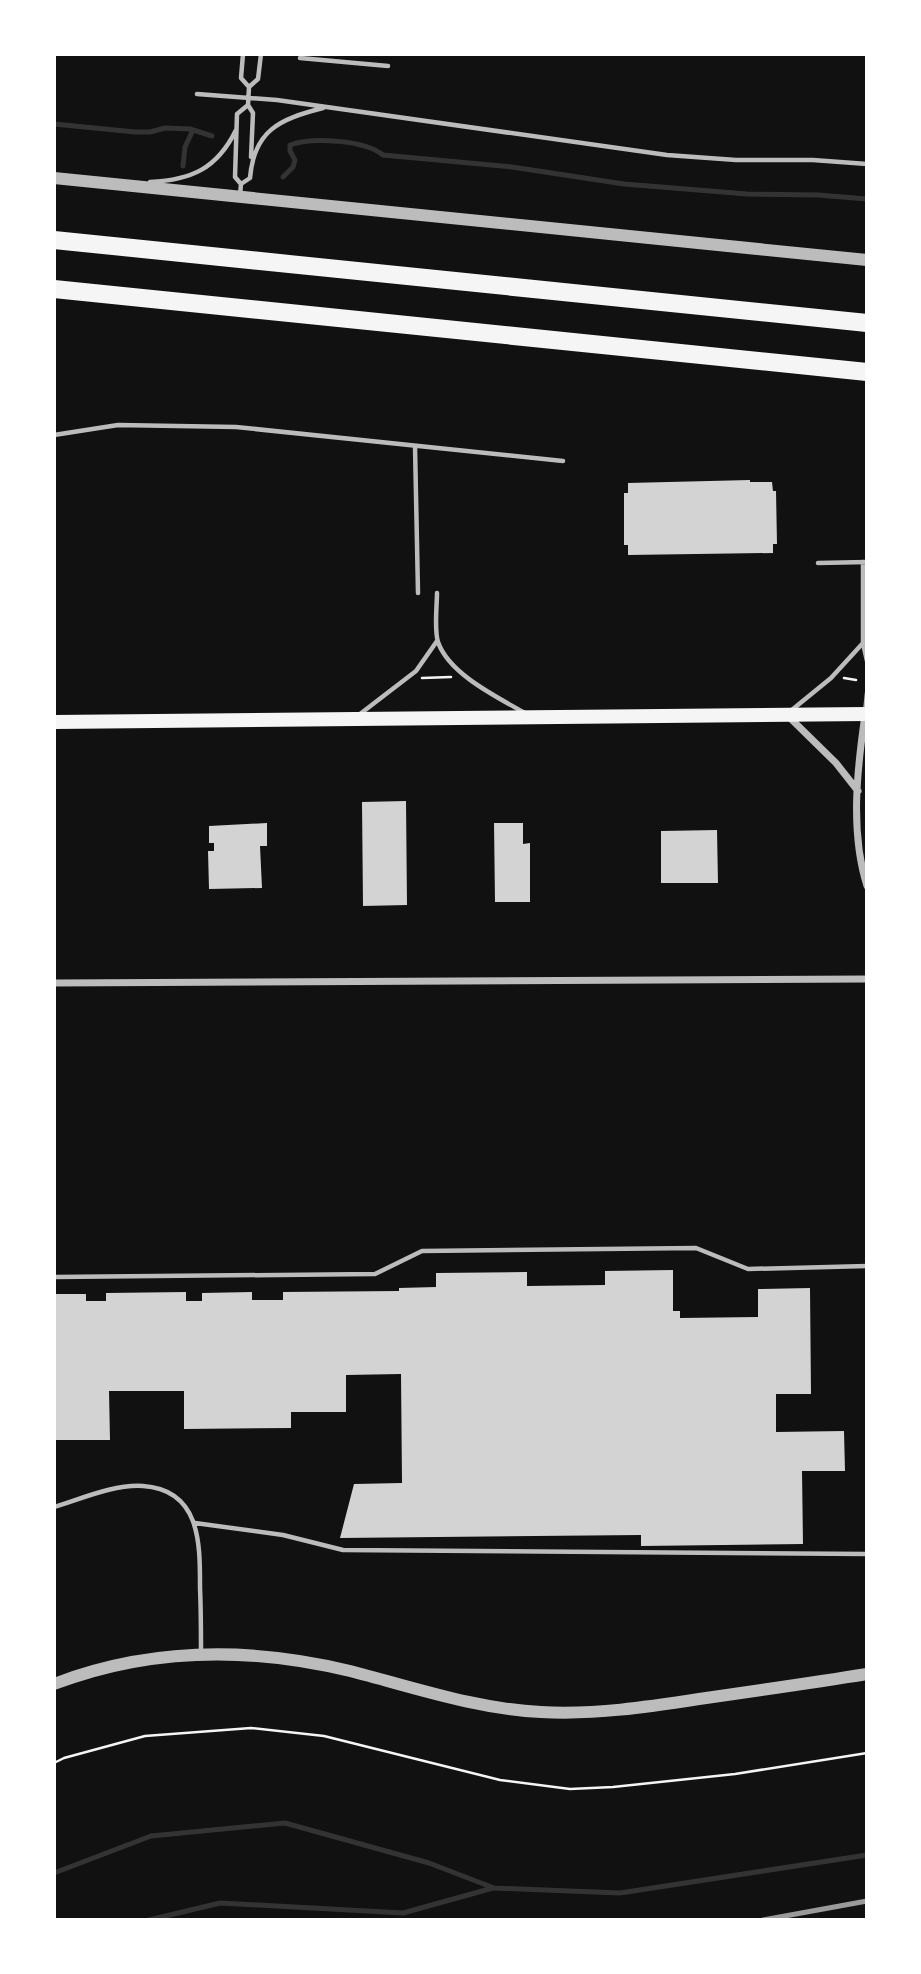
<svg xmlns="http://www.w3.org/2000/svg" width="921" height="1974" viewBox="0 0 921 1974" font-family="'Archivo Narrow',sans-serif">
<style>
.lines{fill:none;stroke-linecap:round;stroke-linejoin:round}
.stream{stroke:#333;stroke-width:5}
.building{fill:#d3d3d3}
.path{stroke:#f5f5f5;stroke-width:2.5}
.service{stroke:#bcbcbc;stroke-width:4.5}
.minor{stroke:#bcbcbc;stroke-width:7}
.tertiary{stroke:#bcbcbc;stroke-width:12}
.primary{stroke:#f5f5f5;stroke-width:14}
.motorway{stroke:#f5f5f5;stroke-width:18}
.rail{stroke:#9a9a9a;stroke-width:5}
</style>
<rect width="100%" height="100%" fill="#111"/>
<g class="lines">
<path class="stream" d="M54 124 135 132H150L165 128 190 129 212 136
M183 166 185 147 193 130
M283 177 293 167 295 160 290 151V145C312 137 365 140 383 155L512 167 624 184 747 194 818 195 867 199
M54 1873 151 1836 285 1823 429 1863 494 1888 620 1893 867 1855
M149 1920 220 1903 403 1913 493 1888"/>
</g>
<path class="building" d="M750 480V482H772L773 491H776L777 544H773V553L628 555V545H624V493H628V483Z
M406 801 407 905 363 906 362 802Z
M267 823V846H260L262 888 209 889 208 851H214V843H209V826Z
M494 823H523V844L530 843V902H495Z
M717 830 718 883H661V831Z
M673 1270V1311H680V1318L758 1317V1289L810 1288 811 1394H776V1432L844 1431 845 1471H802L803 1544 641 1546V1535L340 1538 354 1484 402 1483 401 1374 346 1375V1412H291V1428L184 1429V1391H109L110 1440H54V1294H86V1301H106V1293L186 1292V1301H202V1293L252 1292V1300H283V1292L399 1291V1288L436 1287V1273L527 1272V1286L605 1285V1271Z"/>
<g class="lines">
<path class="path" d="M422 678 451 677
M844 678 856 680
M54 1763 64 1758 145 1736 251 1728 324 1736 500 1780 570 1789 613 1787 735 1774 867 1753"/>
<path class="service" d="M243 54 241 78 249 87
M300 58 388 66
M197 94 277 100 667 155 736 160H813L867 164
M251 157 253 113 248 105 249 87 258 79 261 54
M150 182C191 180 217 169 236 130
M241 184 250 178C254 130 280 119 323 108
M240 195 241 184 235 177 237 114 248 105
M54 435 118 425 236 427 563 461
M415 446 418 593
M863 562V643L867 661
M818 563 867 562
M437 593C437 605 434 630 438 642 449 674 497 697 525 713
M793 709 831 678 863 643
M865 713 867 693
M360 714 416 671 437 641
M54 1277 375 1274 422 1251 696 1248 748 1269 867 1266
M54 1507C81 1499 114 1484 143 1486 201 1490 200 1544 200 1588 201 1610 201 1631 201 1653
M195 1523 283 1535 343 1550 867 1554"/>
<path class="minor" d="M787 715 836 763 858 791
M865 715C857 770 850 832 867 886
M54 983 867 979"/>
<path class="tertiary" d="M54 178 867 260
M54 1684C151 1647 251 1647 350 1671 413 1687 476 1709 541 1712 595 1715 647 1707 699 1699 755 1691 811 1683 867 1674"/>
<path class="primary" d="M54 722 867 714"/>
<path class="motorway" d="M54 240 867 323
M54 289 867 372"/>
<path class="rail" d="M763 1920 867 1901"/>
</g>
<rect width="921" height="1974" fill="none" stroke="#ffffff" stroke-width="112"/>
</svg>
